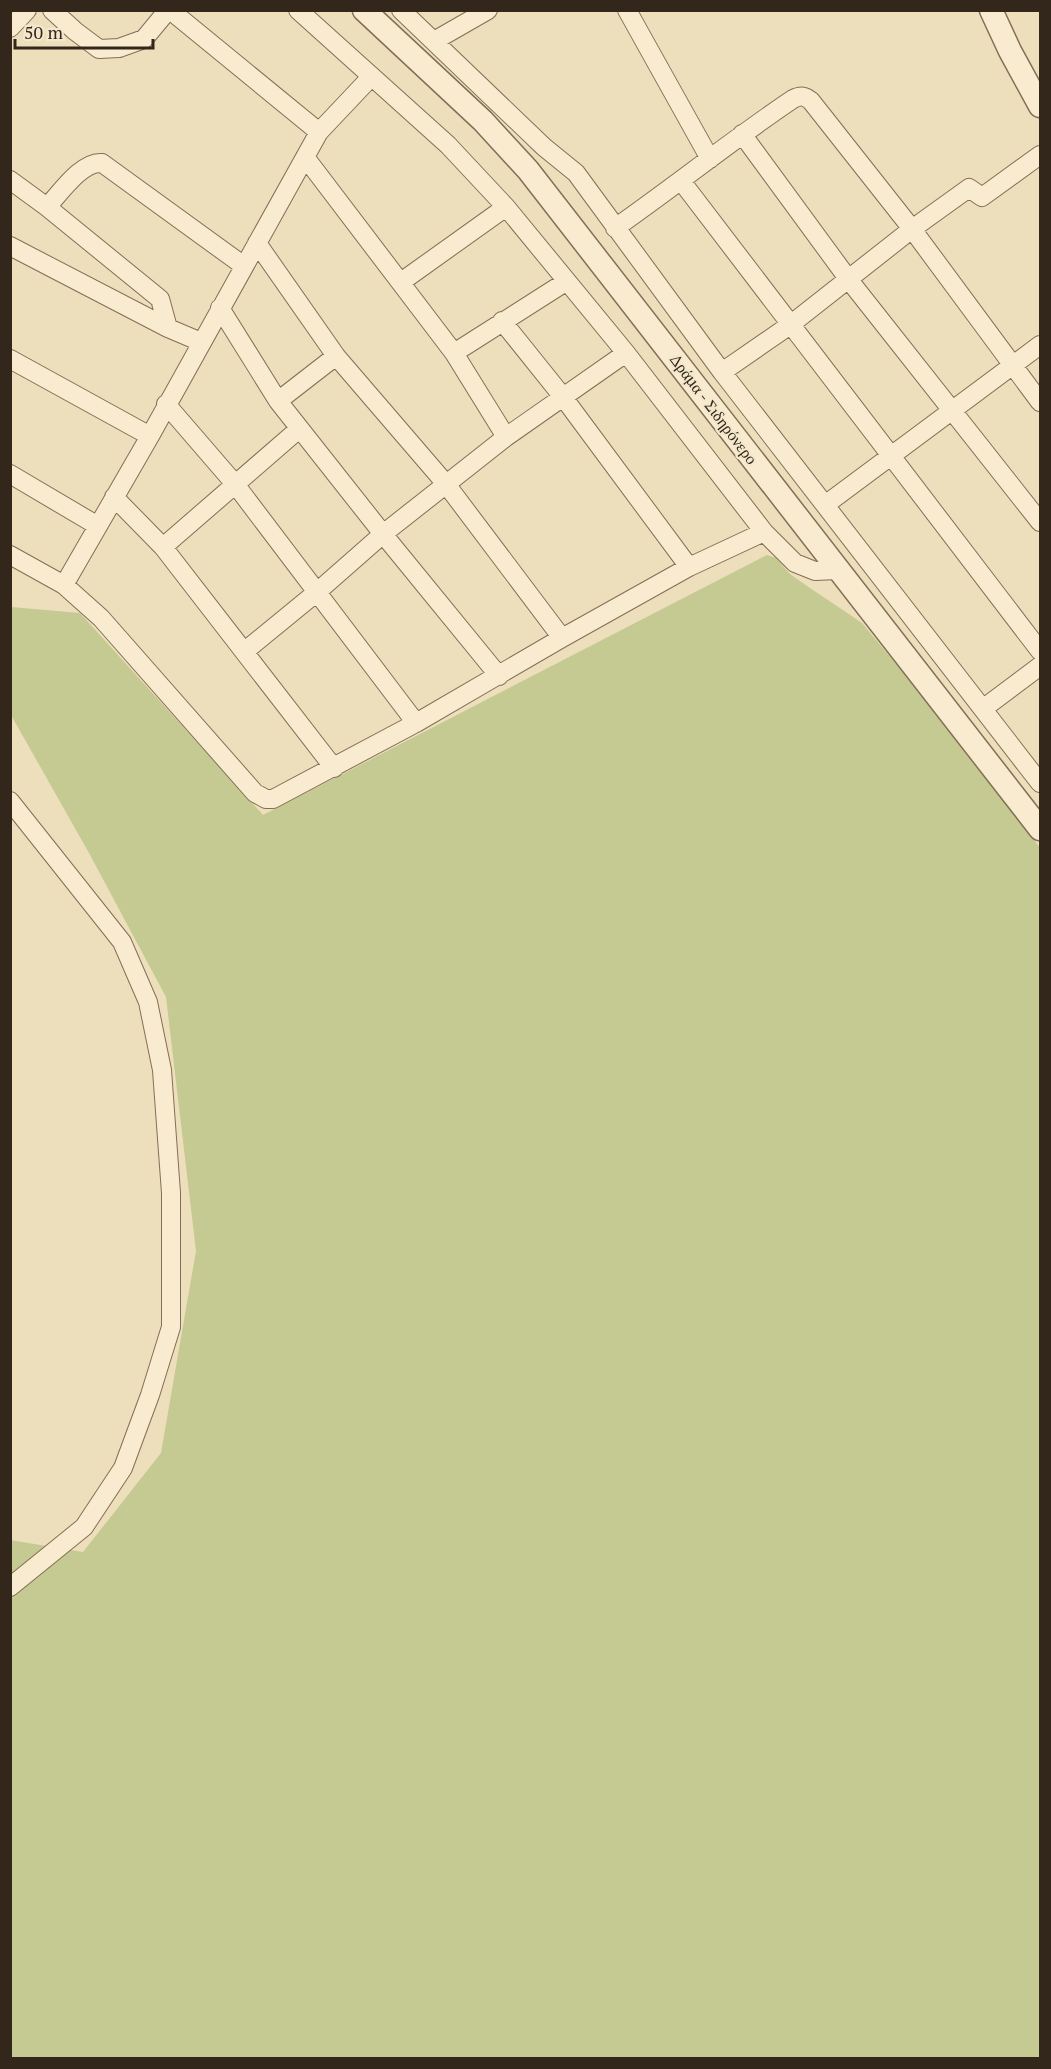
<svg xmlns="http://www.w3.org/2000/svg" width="1051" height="2069" viewBox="0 0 1051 2069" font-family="'PT Serif',serif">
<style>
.green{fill:#c4ca91}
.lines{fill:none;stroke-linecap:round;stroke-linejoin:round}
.minor-casing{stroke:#846e56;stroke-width:20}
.tertiary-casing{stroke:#846e56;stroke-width:25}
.minor{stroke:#f8ebcf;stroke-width:18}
.tertiary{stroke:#f8ebcf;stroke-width:22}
.labels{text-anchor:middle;stroke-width:4.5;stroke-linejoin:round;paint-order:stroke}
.street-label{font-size:16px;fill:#33261b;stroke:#f4e8cc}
</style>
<rect width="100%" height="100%" fill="#eddebc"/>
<path class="green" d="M767 555 776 558 790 574 807 586 862 623 979 764 1040 848V2058H11L10 1540 83 1552 161 1453 196 1251 166 997 89 853 11 715V607L80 613 263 815Z"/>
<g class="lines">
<defs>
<path id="minor" d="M52 10 75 31 99 49 119 48 144 39 168 10
M170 10 319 132
M298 10 448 145 506 207 626 353 764 532 795 563 815 571 838 570
M401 10 544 147 576 173 722 372 1040 783
M627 10 710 159
M10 28 27 10
M434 41 488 10
M742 134 849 280 1040 522
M305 157 454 353 506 437 626 353
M10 180 47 207 160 299 168 328
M682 182 1040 651
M47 207C61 192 82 161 102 163L244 266
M615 228C675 186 732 140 793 99 801 95 805 96 811 101L912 229 1040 402
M257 243 336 356 446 484 562 638
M10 246 168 328 201 342
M401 282 506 207
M220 308 278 401 383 534 499 676
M502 321 563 397 689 567
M454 353 567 281
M10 359 150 436
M722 372 790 325 912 229 969 188 982 197 1040 155
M278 401 336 356
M166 404 235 484 416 723
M10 474 98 526
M114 497 163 547 334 768
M825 505 1040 345
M163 547 299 429
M10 555 64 585 101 618 255 793 266 799H273L416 723 562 638 689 567 764 532
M64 585 150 436 319 132 371 77
M245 651 317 592 383 534 506 437
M984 708 1040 666
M10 801 122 942 148 1002 162 1070 171 1193V1327L150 1395 123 1468 84 1527 10 1587"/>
<path id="tertiary" d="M364 10 483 121 528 170 1040 829
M991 10 1010 51 1040 106"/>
</defs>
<use href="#minor" class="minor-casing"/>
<use href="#tertiary" class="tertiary-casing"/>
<use href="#minor" class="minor"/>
<use href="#tertiary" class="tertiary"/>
</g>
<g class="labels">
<g class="street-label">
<text transform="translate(714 409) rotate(53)" y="6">Δράμα - Σιδηρόνερο</text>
</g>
</g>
<rect width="1051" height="2069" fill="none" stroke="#33261b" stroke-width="24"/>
<path d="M15 39v9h138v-9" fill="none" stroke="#33261b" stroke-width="3"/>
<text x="24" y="39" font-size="18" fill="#33261b" stroke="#f4e8cc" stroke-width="4.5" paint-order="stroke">50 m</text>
</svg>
